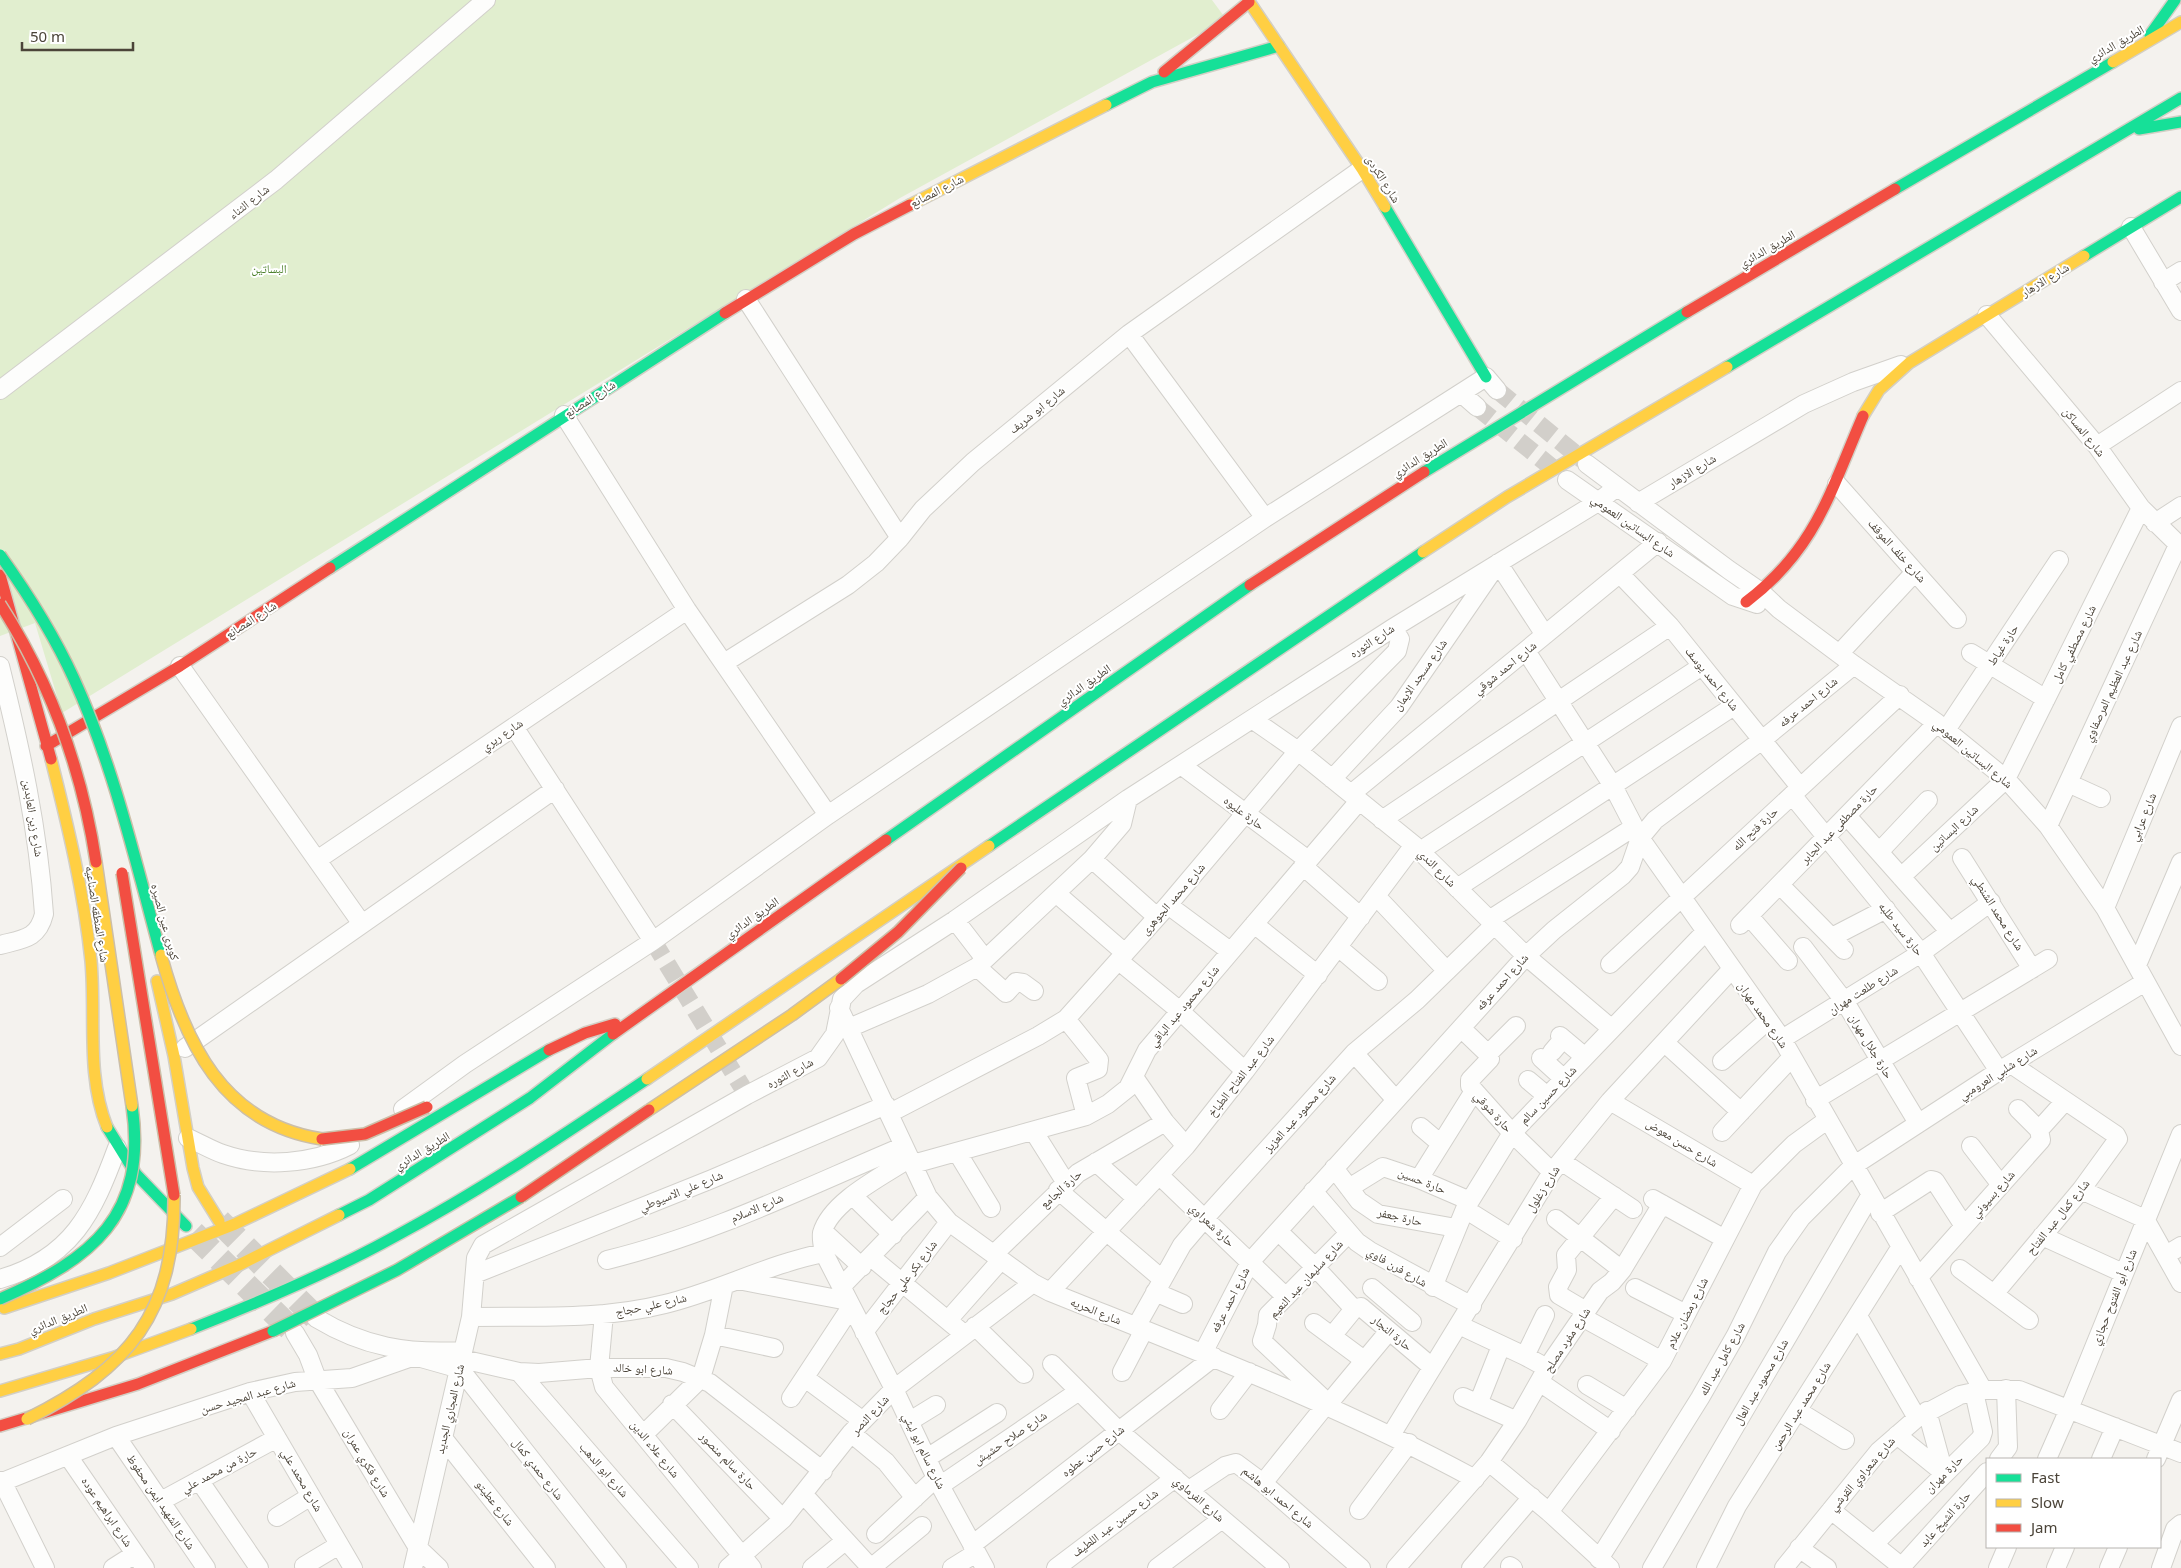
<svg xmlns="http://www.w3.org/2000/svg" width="2181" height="1568" viewBox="0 0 2181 1568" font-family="'Noto Sans','Noto Naskh Arabic',sans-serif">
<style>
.green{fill:#e1eecf}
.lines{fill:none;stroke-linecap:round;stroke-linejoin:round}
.street-tunnel{stroke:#d2cfca;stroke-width:18;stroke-dasharray:18 9;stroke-linecap:butt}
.secondary-tunnel{stroke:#d2cfca;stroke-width:25;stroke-dasharray:25 12;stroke-linecap:butt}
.street-casing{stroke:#d2d0cb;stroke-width:20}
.fast-casing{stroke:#d3cfc5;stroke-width:14}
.slow-casing{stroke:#d3cfc5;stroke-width:14}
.jam-casing{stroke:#d3cfc5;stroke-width:14}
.street{stroke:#fdfdfc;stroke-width:18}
.fast{stroke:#16e098;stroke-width:11}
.slow{stroke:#ffcf43;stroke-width:11}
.jam{stroke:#f24e42;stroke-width:11}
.fast-bridge-casing{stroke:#ccbfa9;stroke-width:14;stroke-linecap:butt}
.slow-bridge-casing{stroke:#ccbfa9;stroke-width:14;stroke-linecap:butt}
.jam-bridge-casing{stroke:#ccbfa9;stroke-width:14;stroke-linecap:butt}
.fast-bridge{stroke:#16e098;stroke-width:11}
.slow-bridge{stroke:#ffcf43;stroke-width:11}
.jam-bridge{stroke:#f24e42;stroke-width:11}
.labels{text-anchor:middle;stroke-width:4;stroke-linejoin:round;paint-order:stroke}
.street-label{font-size:12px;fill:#4b4439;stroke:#fff}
.park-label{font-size:12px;fill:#4a7f2a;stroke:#fff}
</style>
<rect width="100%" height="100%" fill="#f4f2ee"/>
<path class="green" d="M0 0H1212L1226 19 900 198 62 713 35 623 0 636Z"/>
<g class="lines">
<path class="street-tunnel" d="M1497 390 1583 460
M1477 407 1560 474
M653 941 747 1095"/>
<path class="secondary-tunnel" d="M219 1221 316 1318
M193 1233 295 1333"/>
<defs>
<path id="street" d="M2131 227 2181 311
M2163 282 2181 271
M746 299 900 538
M1987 315 2097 446 2141 508 2181 547
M1129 334 1265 518
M0 390 276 180 486 0
M1461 393 1477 407
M564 415 687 610 828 815
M2097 446 2181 391
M1587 464 1729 570 1761 592 1779 609 1854 665 1937 723 2006 779 2048 826 2105 908 2181 1046
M1567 480 1733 596 1757 604
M1837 484 1957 619
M1638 503 1804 404 1853 382 1901 365
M2155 523 2181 506
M1620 574 1670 626 1800 787
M1526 651 1613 786 1640 838 1782 1039 1983 1390
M1971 653 2046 699
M1839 654 1915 572
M724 663 848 585 876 563 900 538 923 509 973 462 1129 334 1362 169
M0 666C21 751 38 827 44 914 38 939 23 939 0 945
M180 666 362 924
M1252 719 1298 751 1414 845 1526 956 1612 1029
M514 727 653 941
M1946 730 2059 560
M1181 765 1308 860
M1332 779 1399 707 1498 563 1545 635
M2068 783 2101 798
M1351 794 1658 542
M1792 795 1921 953 1999 1071
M1847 816 1950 932
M1382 820 1670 626
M2048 826 2178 545
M1420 851 1702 666
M1879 852 1928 800
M1962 858 2032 969
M1092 859 1157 917
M317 860 687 610
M1303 866 1361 917
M1901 877 2006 779 2141 508
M1780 885 1844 950
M1457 888 1734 706
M1057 894 1125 953
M1376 896 1447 971
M1168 905 1230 951
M2105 908 2181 726
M1749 916 1788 961
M955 920 985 959
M1489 920 1634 827
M1254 924 1318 975
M1740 925 1937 723
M1832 937 1886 909
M1338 947 1378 981
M1803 947 1845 1002 1918 1123
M1119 961 1180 1011 1245 1071
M1610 964 1900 695
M2137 965 2181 862
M977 967 1006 993 1016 982 1023 983 1034 991
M839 1008 928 1197 949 1222 1033 1283 1050 1292C1194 1350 1339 1405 1475 1479
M1066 1019 1099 1060 1098 1069 1076 1078 1086 1116
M849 1028 928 994 977 967 1092 859 1122 824 1128 799
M1461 1028 1488 1054 1490 1059 1470 1080V1086L1512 1133 1552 1172
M1560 1036 1585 1057
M1782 1039 1921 953 1991 902
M1665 1043 1741 1112
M185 1048 555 789
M1552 1052 1563 1039
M1354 1053 1396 1100
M1488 1054 1516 1026
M1541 1058 1564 1079
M1722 1061 1767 1021
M1134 1077 1165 1122 1186 1146
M1528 1080 1547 1096
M1815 1100 2048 959
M1610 1101 1753 1185
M403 1109 465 1064 653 941 828 815 1265 518 1486 377 1497 390
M890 1113 1038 1036 1066 1019 1168 905 1298 751 1397 651 1400 639 1393 628
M1421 1127 1441 1144
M2039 1130 2065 1101
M1034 1132 1066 1183
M1722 1132 1792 1057
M188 1138C200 1143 211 1150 223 1154 263 1168 313 1164 350 1145
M1971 1146 2001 1185
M957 1152 991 1208
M910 1158C883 1176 831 1201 822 1233 821 1239 823 1247 824 1253L894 1389 936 1478 985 1568
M1561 1161 1633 1209
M1096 1162 1137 1199
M913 1164 1086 1116 1108 1104 1128 1088 1147 1050 1359 801
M1334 1168 1359 1201 1378 1214 1456 1228
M1159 1175 1286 1297
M1419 1179 1474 1091
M1349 1188 1383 1167 1419 1179 1470 1201
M1058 1190 1162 1279
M2081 1190 2145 1219 2181 1283
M1313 1191 1357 1242 1370 1251 1472 1306
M853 1196 893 1235
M1653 1199 1725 1239
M1465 1209 1513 1239
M1880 1213 1931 1180 1935 1181 1964 1226
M1556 1219 1622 1270
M823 1231 862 1267
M1278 1231 1315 1267 1354 1309
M2042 1236 2123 1273
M0 1247 63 1199
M994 1254 1078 1173 1165 1122
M2166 1255 2181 1246
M871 1257 964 1334
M607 1260C710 1235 806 1187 904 1146
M1960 1269 2029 1320
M475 1274 712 1179 886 1105
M1918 1278 2041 1140 2039 1130 2018 1109
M0 1279C72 1258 93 1213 117 1148
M738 1280 848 1301
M841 1287 928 1197
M1433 1287 1465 1209 1512 1133 1705 932
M1372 1288 1412 1322
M1635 1288 1686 1314
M1050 1292 1186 1146 1245 1071 1414 845
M1155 1292 1183 1304
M1994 1294 2081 1190 2118 1139 2116 1135 2011 1064
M1586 1311 1559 1295 1558 1287 1567 1270 1566 1255 1614 1196
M604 1314 599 1368 604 1387 752 1568
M1545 1315 1525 1356 1547 1368
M1858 1316 1917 1418
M471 1317C535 1316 602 1320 665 1304 719 1291 768 1264 824 1253
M1582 1317 1662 1361
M316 1318C364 1347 407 1354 462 1351
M948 1320 1001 1260
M1314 1323 1364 1360
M1459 1325 1525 1356
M975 1326 1024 1374
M1136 1327 1182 1245 1205 1218 1354 1053 1417 1000 1494 925
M864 1332 949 1222
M295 1333 308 1355 317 1379 418 1548 439 1568
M714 1335 774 1348
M1332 1336 1354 1309 1361 1307 1432 1367
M1203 1353 1250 1262 1526 956 1554 930 1622 876 1630 867 1640 838 1655 820 1762 740 1854 665
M462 1359 519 1372 539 1373 599 1368H666L683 1372 710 1383 823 1471
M1052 1364 1119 1431 1280 1568
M519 1372 689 1568
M1122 1372 1144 1330
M805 1378 863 1421
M1541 1383 1611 1431
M1587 1385 1627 1409
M250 1392 353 1568
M1463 1397 1517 1421
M791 1398 851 1307
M1327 1402 1262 1341 1267 1325 1268 1315 1349 1233
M1329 1403 1389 1331
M672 1404 783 1519
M1478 1404 1501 1346
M1220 1410 1249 1372
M1798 1411 1845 1440
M1927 1411 1944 1473
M910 1421 936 1405
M851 1433 886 1462 915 1498
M643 1435 701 1378 714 1335 724 1285
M1391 1435 1552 1172 1610 1101 1731 970
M1897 1435 1944 1473
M116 1436 206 1568
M443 1438 546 1568
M68 1456 145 1568
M927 1458 997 1413
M1999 1459 2008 1447 2006 1389
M2047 1459 2069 1409 2181 1134
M2101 1459 2115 1427
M2156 1459 2181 1400
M1489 1462 1549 1512 1610 1568
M199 1480 259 1568
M0 1481H2L45 1568
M0 1483 116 1436 250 1392 295 1382 352 1378 409 1358H421L460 1369 617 1568
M1263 1483 1325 1406
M941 1485 1079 1391
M1189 1490 1225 1466 1236 1463 1263 1483 1361 1568
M804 1495 871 1568
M161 1501 277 1438
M1359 1510 1409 1443
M1831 1510 1897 1563 1904 1564 1987 1472
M1549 1512 1662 1361 1753 1185 1794 1144 1827 1120
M277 1517 311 1496
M876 1534 936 1478
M1874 1544 1981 1438 1983 1432 1974 1392
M972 1545 1214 1357
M1799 1548 1827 1568
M1599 1559 1700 1398 1736 1335 1777 1252 1801 1218 1853 1166 1999 1071 2145 982
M304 1566 339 1545
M1510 1566 1513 1568
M113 1568 135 1554
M413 1568 471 1317 476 1258 483 1245 747 1095 818 1058 835 1034 842 999 856 984 955 920 1128 799 1393 628 1598 502 1617 487
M728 1568 783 1519 851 1433 894 1389 1033 1283
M812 1568 845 1541
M871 1568 922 1526
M952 1568 976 1553
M1056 1568 1175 1478
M1157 1568 1222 1519
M1396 1568 1489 1462 1517 1421 1547 1368 1600 1291 1612 1282 1622 1270 1662 1204
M1471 1568 1532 1497
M1652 1568 1870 1196
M1706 1568 1737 1506 1900 1248
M1784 1568 1879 1451 1917 1418 1960 1395 1983 1390H2019L2181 1453
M1998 1568 2007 1547
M2056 1568 2065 1547
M2109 1568 2118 1547
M2161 1568 2175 1529 2181 1524"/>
<path id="fast" d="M2150 35 2175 0
M1106 105 1152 82 1279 46
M2139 129 2181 122
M1895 189 2113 62
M1385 207 1486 377
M2084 256 2181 197
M1727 367 2181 98
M1424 472 1687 312
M330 568 725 313
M886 840 1250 585
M989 846 1423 552
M107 1127 136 1174 186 1226
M350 1169 549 1050
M339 1215 369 1200 530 1098 613 1034
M191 1329C260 1302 329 1273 394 1237 482 1190 565 1134 647 1079"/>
<path id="slow" d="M1248 0 1362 169 1385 207
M2113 62 2181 22
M910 205 1106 105
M1863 416 1879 390 1909 363 2084 256
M1423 552 1507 497 1727 367
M51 759C68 826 84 893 91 961 96 1016 86 1075 107 1127
M157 981 174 1056 193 1168 198 1187 219 1221
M647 1079 989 846
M4 1308 109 1273 235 1224 350 1169
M0 1354 19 1349 94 1319 172 1294 239 1265 339 1215
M0 1391 112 1358 191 1329"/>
<path id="jam" d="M1164 72 1249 2
M1687 312 1895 189
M725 313 854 234 910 205
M0 575 51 759
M1250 585 1424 472
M1746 602C1816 549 1830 492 1863 416
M46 746 180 666 330 568
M613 1034 886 840
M549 1050 585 1033 615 1024
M0 1426 138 1384 273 1331"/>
</defs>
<use href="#street" class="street-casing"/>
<use href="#fast" class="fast-casing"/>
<use href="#slow" class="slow-casing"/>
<use href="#jam" class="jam-casing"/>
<use href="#street" class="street"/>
<use href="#fast" class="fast"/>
<use href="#slow" class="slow"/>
<use href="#jam" class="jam"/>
<defs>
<path id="fast-bridge" d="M0 555C28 594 54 635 74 679 114 767 136 863 161 955
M0 1299C92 1259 148 1216 132 1106
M273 1331 397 1270 521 1197"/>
<path id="slow-bridge" d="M96 862 132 1106
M161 955C185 1043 223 1124 322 1139
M649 1110 792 1015 841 979
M27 1419C130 1368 175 1313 174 1195"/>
<path id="jam-bridge" d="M0 604C50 682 82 770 96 862
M122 873 174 1195
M841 979 898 932 961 868
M322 1139 365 1134 427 1107
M521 1197 649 1110"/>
</defs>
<use href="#fast-bridge" class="fast-bridge-casing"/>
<use href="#slow-bridge" class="slow-bridge-casing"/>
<use href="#jam-bridge" class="jam-bridge-casing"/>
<use href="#fast-bridge" class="fast-bridge"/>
<use href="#slow-bridge" class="slow-bridge"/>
<use href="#jam-bridge" class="jam-bridge"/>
</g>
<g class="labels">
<g class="street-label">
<text transform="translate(2116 44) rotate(-30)" y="4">الطريق الدائري</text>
<text transform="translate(1383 179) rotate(58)" y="4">شارع الكردى</text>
<text transform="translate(937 191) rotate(-27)" y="4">شارع المصانع</text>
<text transform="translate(249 202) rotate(-38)" y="4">شارع الثناء</text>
<text transform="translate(1767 249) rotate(-30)" y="4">الطريق الدائري</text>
<text transform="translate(2045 280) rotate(-31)" y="4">شارع الازهار</text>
<text transform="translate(590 399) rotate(-33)" y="4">شارع المصانع</text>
<text transform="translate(1037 410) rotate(-39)" y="4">شارع ابو شريف</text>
<text transform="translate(2084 432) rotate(51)" y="4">شارع المساكن</text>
<text transform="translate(1420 458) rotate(-32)" y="4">الطريق الدائري</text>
<text transform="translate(1692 471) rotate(-31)" y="4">شارع الازهار</text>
<text transform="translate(1633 526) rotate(35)" y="4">شارع البساتين العمومي</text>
<text transform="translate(1897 551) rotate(48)" y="4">شارع خلف الموقف</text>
<text transform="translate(251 620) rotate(-33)" y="4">شارع المصانع</text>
<text transform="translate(1372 641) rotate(-33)" y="4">شارع الثوره</text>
<text transform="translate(2074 644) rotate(-64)" y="4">شارع مصطفي كامل</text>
<text transform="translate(2003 645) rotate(-57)" y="4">حارة غياط</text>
<text transform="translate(1505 668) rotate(-39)" y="4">شارع احمد شوقي</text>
<text transform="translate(1420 675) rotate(-55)" y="4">شارع مسجد الايمان</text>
<text transform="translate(1712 679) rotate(51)" y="4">شارع احمد يوسف</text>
<text transform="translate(1084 685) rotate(-35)" y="4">الطريق الدائري</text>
<text transform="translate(2113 686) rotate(-65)" y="4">شارع عبد العظيم المرصفاوي</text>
<text transform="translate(1808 702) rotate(-39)" y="4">شارع احمد عرفه</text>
<text transform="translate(502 735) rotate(-34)" y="4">شارع ريري</text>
<text transform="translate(1973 754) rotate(40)" y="4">شارع البساتين العمومي</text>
<text transform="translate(1244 813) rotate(37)" y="4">حارة عليوه</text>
<text transform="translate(2143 817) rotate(-67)" y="4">شارع عرابي</text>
<text transform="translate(33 818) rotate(81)" y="4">شارع زين العابدين</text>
<text transform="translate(1839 824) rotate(-46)" y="4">حارة مصطفى عبد الجابر</text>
<text transform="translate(1954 828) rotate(-43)" y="4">شارع البساتين</text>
<text transform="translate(1755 829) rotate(-43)" y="4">حارة فتح الله</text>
<text transform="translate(1437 868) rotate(45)" y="4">شارع الندي</text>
<text transform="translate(1173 899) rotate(-49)" y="4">شارع محمد الجوهرى</text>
<text transform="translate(1998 913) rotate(58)" y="4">شارع محمد الشنطي</text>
<text transform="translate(97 914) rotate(81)" y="4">شارع المنطقه الصناعيه</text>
<text transform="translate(752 918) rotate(-35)" y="4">الطريق الدائري</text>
<text transform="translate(165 922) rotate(75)" y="4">كوبرى عين الصيره</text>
<text transform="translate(1901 929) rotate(52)" y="4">حارة سيد طلبه</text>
<text transform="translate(1502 982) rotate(-48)" y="4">شارع احمد عرفه</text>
<text transform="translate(1863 990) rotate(-32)" y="4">شارع طلعت مهران</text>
<text transform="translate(1184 1006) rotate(-50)" y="4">شارع محمود عبد الباقي</text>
<text transform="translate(1763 1015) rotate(55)" y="4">شارع محمد مهران</text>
<text transform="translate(1871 1046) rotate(59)" y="4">حارة جلال مهران</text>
<text transform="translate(790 1073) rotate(-28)" y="4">شارع الثوره</text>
<text transform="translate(1998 1073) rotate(-32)" y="4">شارع شلبي العرومبي</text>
<text transform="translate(1241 1076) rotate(-52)" y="4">شارع عبد الفتاح الطباخ</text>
<text transform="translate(1548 1095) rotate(-46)" y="4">شارع حسين سالم</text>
<text transform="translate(1493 1112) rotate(48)" y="4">حارة شوقي</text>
<text transform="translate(1300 1113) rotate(-48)" y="4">شارع محمود عبد العزيز</text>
<text transform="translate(1682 1143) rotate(31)" y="4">شارع حسن معوض</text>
<text transform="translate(422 1151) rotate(-31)" y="4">الطريق الدائري</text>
<text transform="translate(1422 1181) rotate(22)" y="4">حارة حسين</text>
<text transform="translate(1061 1189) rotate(-42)" y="4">حارة الجامع</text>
<text transform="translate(1543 1189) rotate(-58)" y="4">شارع زغلول</text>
<text transform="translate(681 1191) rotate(-22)" y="4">شارع علي الاسيوطي</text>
<text transform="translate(1993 1194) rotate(-48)" y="4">شارع بسيوني</text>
<text transform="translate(757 1208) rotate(-23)" y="4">شارع الاسلام</text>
<text transform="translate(1400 1217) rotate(13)" y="4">حارة جعفر</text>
<text transform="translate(2058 1217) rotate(-51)" y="4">شارع كمال عبد الفتاح</text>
<text transform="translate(1212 1225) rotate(44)" y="4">حارة شعراوي</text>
<text transform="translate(1397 1267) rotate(30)" y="4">شارع فرن فاوي</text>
<text transform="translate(907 1277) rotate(-52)" y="4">شارع بكر علي حجاج</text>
<text transform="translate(1306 1279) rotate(-47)" y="4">شارع سليمان عبد النعيم</text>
<text transform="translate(2114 1297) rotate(-68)" y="4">شارع أبو الفتوح حجازي</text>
<text transform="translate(1230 1300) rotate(-63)" y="4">شارع احمد عرفه</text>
<text transform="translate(651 1305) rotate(-12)" y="4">شارع علي حجاج</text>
<text transform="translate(1096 1311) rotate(22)" y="4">شارع الحريه</text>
<text transform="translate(1687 1313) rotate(-63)" y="4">شارع رمضان علام</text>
<text transform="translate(58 1319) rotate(-22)" y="4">الطريق الدائري</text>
<text transform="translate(1392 1333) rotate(40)" y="4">حارة النجار</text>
<text transform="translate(1567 1340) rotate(-57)" y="4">شارع مفرد مصلح</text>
<text transform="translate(1722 1359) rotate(-61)" y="4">شارع كامل عبد الله</text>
<text transform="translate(643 1369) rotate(3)" y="4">شارع ابو خالد</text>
<text transform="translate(1761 1382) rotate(-60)" y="4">شارع محمود عبد العال</text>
<text transform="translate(248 1396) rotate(-16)" y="4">شارع عبد المجيد حسن</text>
<text transform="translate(1801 1406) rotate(-58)" y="4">شارع محمد عبد الرحمن</text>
<text transform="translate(450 1409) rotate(-77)" y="4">شارع المجاري الجديد</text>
<text transform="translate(870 1415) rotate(-47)" y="4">شارع النصر</text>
<text transform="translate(1010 1438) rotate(-34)" y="4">شارع صلاح حشيش</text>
<text transform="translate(655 1449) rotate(51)" y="4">شارع علاء الدين</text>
<text transform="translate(924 1451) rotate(64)" y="4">شارع سالم ابو ليثي</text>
<text transform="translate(1093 1451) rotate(-38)" y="4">شارع حسن عطوه</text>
<text transform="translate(728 1461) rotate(46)" y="4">حارة سالم منصور</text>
<text transform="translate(367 1463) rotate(59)" y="4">شارع فكري عمران</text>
<text transform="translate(538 1469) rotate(52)" y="4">شارع حمدي كمال</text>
<text transform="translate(219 1470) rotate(-28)" y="4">حارة من محمد علي</text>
<text transform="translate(604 1470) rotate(49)" y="4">شارع ابو الدهب</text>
<text transform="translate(1862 1474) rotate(-49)" y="4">شارع شعراوي القرشي</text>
<text transform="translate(1944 1474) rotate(-45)" y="4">حارة مهران</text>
<text transform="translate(302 1480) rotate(60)" y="4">شارع محمد علي</text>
<text transform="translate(1278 1497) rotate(40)" y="4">شارع احمد ابو هاشم</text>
<text transform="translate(1199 1499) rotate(41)" y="4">شارع الفرماوي</text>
<text transform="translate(161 1502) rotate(56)" y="4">شارع الشهيد ايمن محفوظ</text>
<text transform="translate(495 1503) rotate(52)" y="4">شارع عطيتو</text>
<text transform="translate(107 1512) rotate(56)" y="4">شارع ابراهيم عوده</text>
<text transform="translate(1945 1519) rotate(-48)" y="4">حارة الشيخ عابد</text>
<text transform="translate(1115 1523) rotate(-37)" y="4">شارع حسين عبد اللطيف</text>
</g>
<g class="park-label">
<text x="269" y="273">البساتين</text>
</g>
</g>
<rect x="1986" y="1458" width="175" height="90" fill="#ffffff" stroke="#b7b4b0"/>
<rect x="1996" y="1474" width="25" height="8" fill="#16e098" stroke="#b7b4b0"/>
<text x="2031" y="1483" font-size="15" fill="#4b4439">Fast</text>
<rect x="1996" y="1499" width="25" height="8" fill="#ffcf43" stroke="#b7b4b0"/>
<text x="2031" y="1508" font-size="15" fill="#4b4439">Slow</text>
<rect x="1996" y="1524" width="25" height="8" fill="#f24e42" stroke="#b7b4b0"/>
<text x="2031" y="1533" font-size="15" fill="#4b4439">Jam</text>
<path d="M22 42v8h111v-8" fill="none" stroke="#4b4439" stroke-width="2.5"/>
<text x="30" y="42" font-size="15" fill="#4b4439" stroke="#ffffff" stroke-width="4" paint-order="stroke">50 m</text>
</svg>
